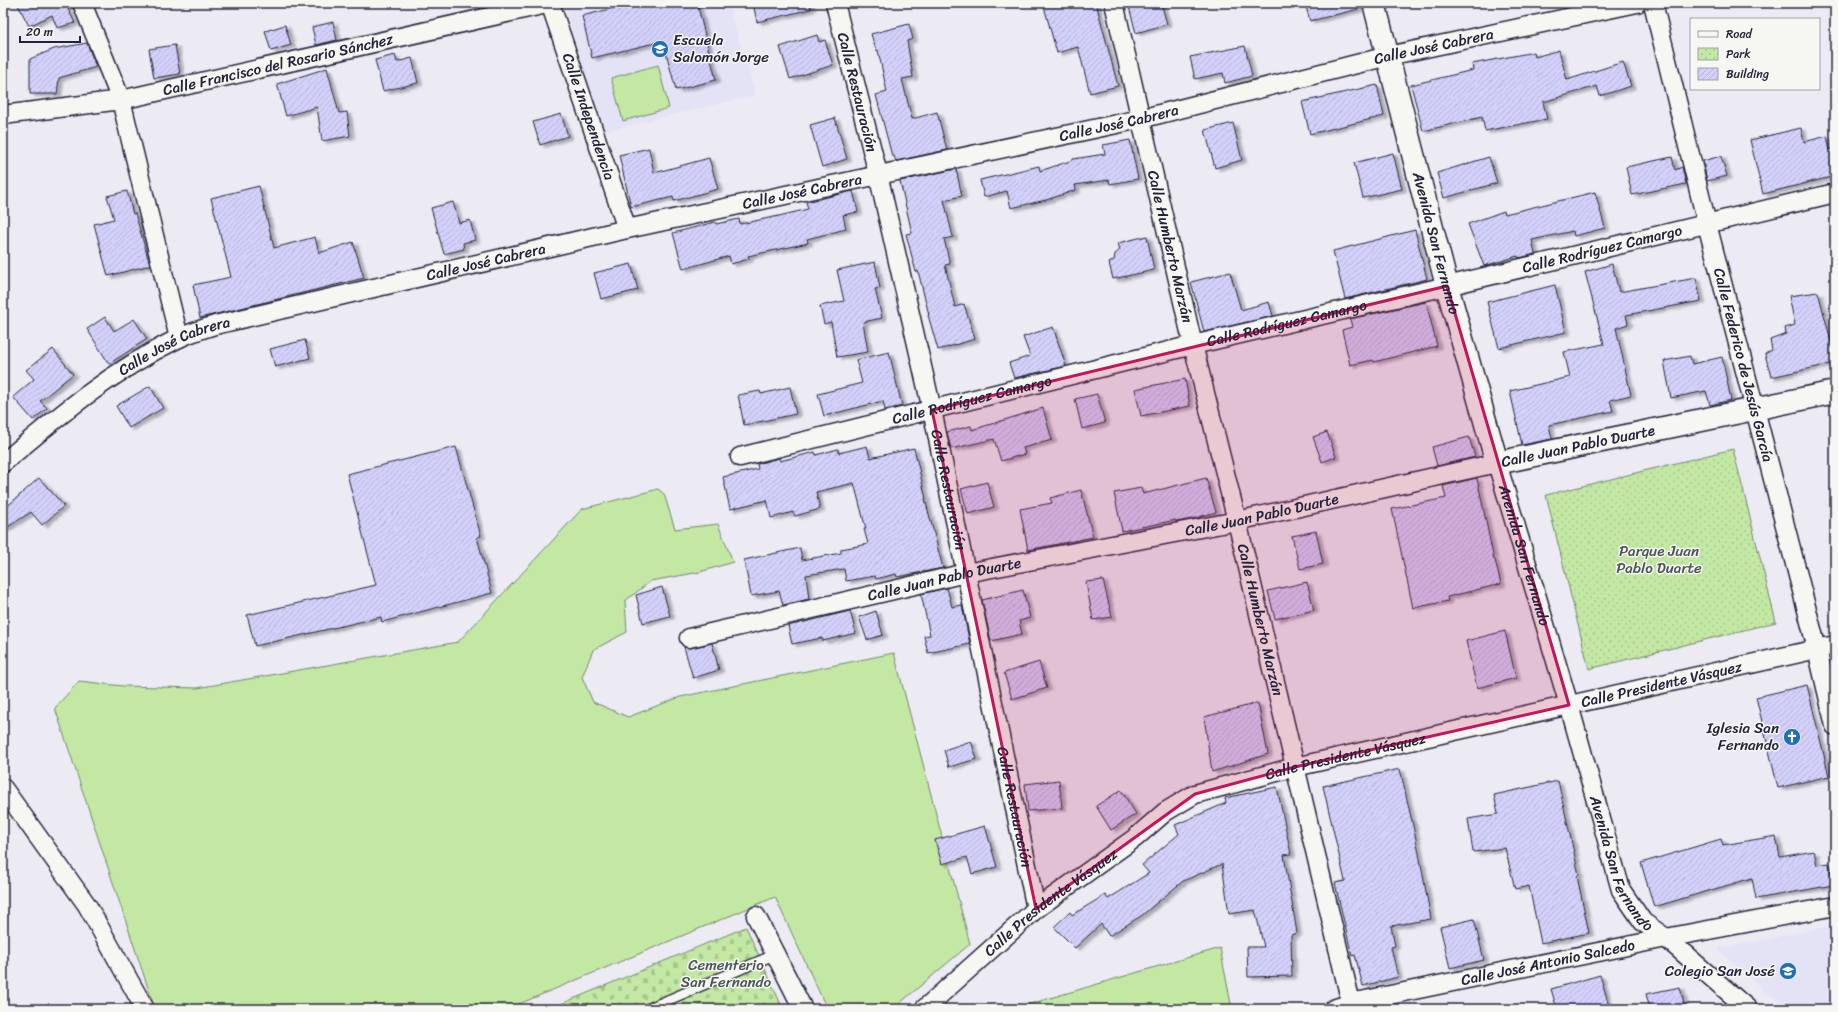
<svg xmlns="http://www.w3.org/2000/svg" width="1838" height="1012" viewBox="0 0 1838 1012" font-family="Sriracha,sans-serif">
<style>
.built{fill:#e4e3f6}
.green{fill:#c2e8a3;stroke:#72856f}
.cemetery{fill:url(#cemetery-stones);stroke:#72856f}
.park{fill:url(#park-dots);stroke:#72856f}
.building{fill:url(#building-hatch);stroke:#22223b;filter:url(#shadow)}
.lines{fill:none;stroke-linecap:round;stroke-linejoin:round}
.lane-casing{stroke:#22223b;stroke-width:12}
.street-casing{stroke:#22223b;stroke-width:21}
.secondary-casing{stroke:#22223b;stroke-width:25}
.lane{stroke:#f6f6f2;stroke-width:9}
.street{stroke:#f6f6f2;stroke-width:18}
.secondary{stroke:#f6f6f2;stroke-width:22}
.marked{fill:#c2185b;fill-opacity:0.2;stroke:#c2185b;stroke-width:3;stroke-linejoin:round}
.labels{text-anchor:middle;stroke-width:3;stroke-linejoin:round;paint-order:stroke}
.poi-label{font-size:15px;fill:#22223b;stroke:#f6f6f2;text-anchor:end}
.street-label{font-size:15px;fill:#22223b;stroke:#f6f6f2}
.park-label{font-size:15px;fill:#4a5455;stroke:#f6f6f2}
</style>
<defs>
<pattern id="cemetery-stones" width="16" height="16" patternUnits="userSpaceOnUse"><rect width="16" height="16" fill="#c2e8a3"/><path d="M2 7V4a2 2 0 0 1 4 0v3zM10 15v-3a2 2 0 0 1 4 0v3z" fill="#a6c78d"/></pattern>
<pattern id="park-dots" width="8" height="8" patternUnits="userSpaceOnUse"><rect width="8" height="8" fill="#c2e8a3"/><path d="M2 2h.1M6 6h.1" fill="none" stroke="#a6c78d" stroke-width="1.8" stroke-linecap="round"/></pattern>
<pattern id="building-hatch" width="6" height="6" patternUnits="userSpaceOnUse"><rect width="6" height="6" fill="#d3d1fa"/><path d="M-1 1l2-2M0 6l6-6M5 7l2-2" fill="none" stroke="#b5b3d7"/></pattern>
<filter id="shadow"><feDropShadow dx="4.5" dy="2.5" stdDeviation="1" flood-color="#0004"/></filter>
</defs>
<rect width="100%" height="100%" fill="#ecebf4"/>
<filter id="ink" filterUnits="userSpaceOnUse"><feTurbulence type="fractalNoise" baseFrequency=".025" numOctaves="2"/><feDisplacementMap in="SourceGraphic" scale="8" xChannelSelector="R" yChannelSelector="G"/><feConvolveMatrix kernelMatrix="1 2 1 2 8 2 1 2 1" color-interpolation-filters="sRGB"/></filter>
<g filter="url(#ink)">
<path class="built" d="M564 3H728L756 95 602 132Z
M1835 925V1009H1791L1767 993 1717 949Z"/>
<path class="green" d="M658 65 669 108 623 121 611 78Z
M658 489 664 494 675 529 718 524 733 562 700 572 651 581 625 601 627 632 593 650 582 677 593 702 628 717 680 697 894 653 970 944 893 1009H827L775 897 507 1009H155L55 708 79 681 123 686 197 688 458 642 582 509Z
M1220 948 1232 1009H1013Z"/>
<path class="cemetery" d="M746 927 783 1009H549Z"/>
<path class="park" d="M1733 449 1776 622 1589 669 1546 495Z"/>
<path class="building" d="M17 3H72V5L67 7 75 23 57 28 52 15 29 26Z
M634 3H697L716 80 676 90 663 41 592 58 582 16Z
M753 3H810L811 9 757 22Z
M1043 3H1096L1118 86 1090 93 1078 47 1057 53Z
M1128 3H1161L1167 24 1136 33Z
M1305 3H1358L1359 9 1310 21Z
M333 22 337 40 316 45 312 27Z
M909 24 913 39 907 41 913 77 902 79 912 119 937 112 947 150 896 161 894 156H892L876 95 887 92 878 50H876L871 34Z
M285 25 291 45 271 51 265 31Z
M817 35 819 42 825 40 833 65 790 79 780 47Z
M87 43 96 67 59 78 57 94H30V59L54 49Z
M175 45 180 74 154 78 149 49Z
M1245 46 1252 76 1225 83 1223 73 1195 79 1190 57Z
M1559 50 1567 80 1623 62 1631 86 1600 96 1597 86 1543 102 1547 119 1485 131 1482 117 1423 131 1411 85 1473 70 1472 64 1534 52 1535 57Z
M395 55 397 62 412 58 418 83 383 91 375 60Z
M327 68 339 113 347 112 350 136 322 141 317 107 286 116 277 84Z
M1377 85 1384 116 1310 134 1302 102Z
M561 114 568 136 540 145 533 122Z
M835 118 847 159 822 167 810 125Z
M1233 123 1242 160 1215 168 1205 130Z
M1801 128 1804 142 1827 136 1830 150 1835 148V176L1763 194 1750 140Z
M1130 140 1138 179 1110 184 1109 180 1075 185 1076 190 1046 200 1011 208 1007 191 984 197 980 180 1039 166 1040 171 1073 160V159L1105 154 1103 145Z
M649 148 654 173 709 158 718 189 674 201 673 197 631 207 619 155Z
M1393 153 1402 189 1363 198 1354 163Z
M1721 156 1727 176 1707 181 1703 161Z
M1489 157 1497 183 1444 198 1437 173Z
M1672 157 1675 170 1682 167 1686 184 1632 195 1626 167Z
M956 169 962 196 944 200 953 237 944 239 950 264 945 265 955 307 964 304 975 339 938 350 928 315H929L918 271 916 272 906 234 912 233 900 181Z
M259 186 274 248 315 237 319 253 353 242 364 278 200 318 193 285 231 277 211 198Z
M127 191 133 214 135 213 150 265 108 276 94 224 114 219 107 196Z
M853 191 858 212 843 215 846 229 807 239 808 243 748 256 749 259 731 264 729 256 683 269 673 233 715 222 716 224 739 219 740 224 779 216 808 209 806 202Z
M1595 192 1605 228 1574 236 1573 231 1532 240 1535 254 1519 258 1518 256 1484 266 1468 224 1504 211 1505 214Z
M453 202 459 223 470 220 475 240 463 243 464 249 444 254 431 208Z
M1415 230 1427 279 1345 299 1333 251Z
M1147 236 1154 270 1113 279 1109 263 1114 260 1115 254 1120 250 1118 243Z
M875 262 880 288 875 289 882 318 863 322 868 352 837 357 831 322 824 324 820 306 844 301 837 270Z
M631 264 638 290 601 299 594 273Z
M1612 264 1619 292 1696 278 1701 301 1626 315 1628 324 1616 328 1631 395 1610 400 1613 411 1549 425 1552 439 1522 445 1510 391 1570 377 1564 352 1604 344 1585 272Z
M1230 272 1241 310 1269 302 1273 316 1204 332 1191 282Z
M1555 285 1566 332 1499 348 1487 302Z
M1818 292 1835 356V363L1771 377 1765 354 1772 350 1770 340 1786 334 1785 328 1795 325 1789 296Z
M1426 302 1437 346 1374 362 1373 360 1350 365 1342 330 1352 327 1350 319Z
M105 317 114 331 134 319 147 339 109 364 87 329Z
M1053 327 1066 366 1014 378 1009 363 1030 356 1023 337Z
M305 340 310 358 275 367 270 349Z
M53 349 73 374 40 401 47 408 33 420 13 397 34 379 26 370Z
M889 352 902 406 885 410 883 401 824 416 818 394 862 383 856 360Z
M1690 356 1692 364 1722 357 1731 400 1710 405 1706 391 1671 398 1664 361Z
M1185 379 1190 406 1141 416 1135 389Z
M150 386 163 408 129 428 116 406Z
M790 387 796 414 744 425 738 395 760 391 761 394Z
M1097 394 1105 423 1082 429 1075 399Z
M1043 408 1052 440 1023 448 1025 454 1001 461 994 439 951 449 947 432 971 426 972 430Z
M1327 432 1336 457 1322 462 1313 437Z
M1469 437 1475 457 1437 466 1432 447Z
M867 446 870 458 914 448 926 499H925L943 568 897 577 896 574 876 579 875 576 846 581 844 569 806 575 809 599 783 605 779 591 751 596 744 560 800 548 802 560 841 553V549L868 544 864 529H866L854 483 816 492 820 509 795 516 793 512 771 518 767 500 730 509 723 477 758 469 757 464 779 458 780 461 815 452 816 455 838 449 839 453Z
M456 447 481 536 477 537 492 593 382 622 381 617 255 646 247 615 376 585 347 474Z
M39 478 64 506 42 525 31 512 3 530V510Z
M1206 478 1216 512 1192 519 1176 522V520L1122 531 1114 493 1141 488 1143 494Z
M1477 478 1494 560H1495L1501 584 1447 597 1448 601 1413 608 1392 509 1446 498 1443 486Z
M987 482 994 507 968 514 961 489Z
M1081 490 1093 537 1028 550 1020 509 1052 503 1050 498Z
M1316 531 1323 564 1300 569 1292 536Z
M1103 580 1112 617 1093 620 1086 582Z
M1307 582 1314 610 1275 619 1268 591Z
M662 587 670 616 643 623 636 595Z
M947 588 952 607 962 605 970 644 928 653 924 636 930 635 921 594Z
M1023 590 1030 618 1019 621 1022 634 991 641 982 600Z
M850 611 856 633 823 641 822 638 792 644 788 626Z
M876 611 883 635 867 640 859 617Z
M1505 631 1516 678 1477 688 1466 641Z
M712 643 719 670 693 678 684 647 691 648Z
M1039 662 1047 688 1012 699 1004 673Z
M1807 685 1829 776 1778 788 1756 697Z
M1258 703 1268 754 1212 772 1204 717Z
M971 741 977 759 949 767 944 750Z
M1400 769 1418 848 1431 919 1391 926 1395 946 1391 947 1398 977 1363 986 1355 955 1352 956 1335 883 1345 881 1323 786Z
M1059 780 1062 808 1028 811 1025 784Z
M1558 781 1579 875 1577 876 1589 933 1541 943 1529 886 1515 889 1505 848 1473 852 1468 819 1498 814 1494 795Z
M1277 787 1291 854 1284 855 1297 933 1291 935 1292 976 1248 977 1247 947H1264L1255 910 1229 914 1222 864 1183 881 1141 916 1109 936 1101 924 1075 948 1054 927 1070 912 1072 915 1105 895 1108 899 1149 873 1142 865 1179 834 1175 825 1226 803 1225 798Z
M1121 790 1136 814 1111 830 1096 806Z
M985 826 997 867 972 874 967 857 942 864 935 840Z
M1776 836 1780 857 1814 851 1817 865 1829 863 1833 885 1756 899 1752 878 1654 907 1641 863 1721 839 1723 845Z
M1474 919 1484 960 1450 968 1440 927Z
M1600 975 1610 1009H1557L1551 989Z
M1680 987 1685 1009H1650L1646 994Z"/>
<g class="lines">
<defs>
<path id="lane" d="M647 1009 776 954"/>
<g id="street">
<path d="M82 3 121 100 179 338"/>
<path id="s1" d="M550 3 627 229"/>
<path id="s2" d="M835 3 878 174 932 410 1036 909"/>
<path id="s3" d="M1114 3 1193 345 1237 521 1351 1003"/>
<path id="s4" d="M1653 3 1707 224 1817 649 1835 726"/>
<path id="s5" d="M3 115 121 100 551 3"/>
<path id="s6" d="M740 457 1193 345 1447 286 1835 193"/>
<path id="s7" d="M3 463C58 416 112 371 177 339 189 333 202 329 215 325L627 229 1140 119 1388 56 1637 3"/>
<path id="s8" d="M689 638 966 573 1237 521 1497 463 1569 705 1621 890 1643 922 1666 938 1748 1009"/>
<path d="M3 788 87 905 145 1009"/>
<path d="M756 916 803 1009"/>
<path id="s9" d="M924 1009 1036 909 1135 838 1165 812 1195 794 1295 767 1835 645"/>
<path id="s10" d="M1333 1009 1351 1003 1666 938 1835 906"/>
</g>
<g id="secondary">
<path id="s11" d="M1374 3 1447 286 1497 463 1835 392"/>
</g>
</defs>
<use href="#lane" class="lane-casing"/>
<use href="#street" class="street-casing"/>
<use href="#secondary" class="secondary-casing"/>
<use href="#lane" class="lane"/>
<use href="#street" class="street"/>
<use href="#secondary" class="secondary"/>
</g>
</g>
<path class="marked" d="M1447 286 1569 705 1295 767 1195 794 1036 909 932 410Z"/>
<defs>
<symbol id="school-disc" viewBox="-11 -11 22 22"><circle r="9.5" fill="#1f6fb2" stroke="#f6f6f2"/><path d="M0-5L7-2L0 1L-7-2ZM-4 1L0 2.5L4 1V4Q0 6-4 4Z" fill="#fff"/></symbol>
<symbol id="church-disc" viewBox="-11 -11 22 22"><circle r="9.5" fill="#1f6fb2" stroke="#f6f6f2"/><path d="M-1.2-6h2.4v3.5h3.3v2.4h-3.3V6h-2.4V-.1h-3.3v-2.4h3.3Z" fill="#fff"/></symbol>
<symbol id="university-disc" viewBox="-11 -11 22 22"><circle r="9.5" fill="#1f6fb2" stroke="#f6f6f2"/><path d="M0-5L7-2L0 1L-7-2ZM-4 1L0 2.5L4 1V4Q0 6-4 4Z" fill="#fff"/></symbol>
</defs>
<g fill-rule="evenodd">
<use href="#school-disc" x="650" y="39" width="20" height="20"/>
<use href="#church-disc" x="1782" y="727" width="20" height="20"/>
<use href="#university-disc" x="1778" y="961" width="20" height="20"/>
</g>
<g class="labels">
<g class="poi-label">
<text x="673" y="45" text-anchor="start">Escuela<tspan x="673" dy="17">Salomón Jorge</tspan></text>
<text x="1779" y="733">Iglesia San<tspan x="1779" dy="17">Fernando</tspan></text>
<text x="1775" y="976">Colegio San José</text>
</g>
<g class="street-label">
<text dy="5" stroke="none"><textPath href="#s7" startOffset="1505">Calle José Cabrera</textPath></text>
<text dy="5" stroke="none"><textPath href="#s5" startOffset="280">Calle Francisco del Rosario Sánchez</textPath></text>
<text dy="5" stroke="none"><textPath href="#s2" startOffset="92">Calle Restauración</textPath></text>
<text dy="5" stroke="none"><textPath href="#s1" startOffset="120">Calle Independencia</textPath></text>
<text dy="5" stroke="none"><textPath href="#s7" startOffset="1181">Calle José Cabrera</textPath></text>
<text dy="5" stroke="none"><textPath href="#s7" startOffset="857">Calle José Cabrera</textPath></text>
<text dy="5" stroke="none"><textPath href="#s11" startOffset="248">Avenida San Fernando</textPath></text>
<text dy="5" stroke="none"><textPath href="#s3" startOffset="250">Calle Humberto Marzán</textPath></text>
<text dy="5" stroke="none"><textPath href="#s6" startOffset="887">Calle Rodríguez Camargo</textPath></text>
<text dy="5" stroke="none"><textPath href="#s7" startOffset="533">Calle José Cabrera</textPath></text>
<text dy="5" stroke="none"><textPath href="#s6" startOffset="563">Calle Rodríguez Camargo</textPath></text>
<text dy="5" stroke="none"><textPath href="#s7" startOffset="209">Calle José Cabrera</textPath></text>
<text dy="5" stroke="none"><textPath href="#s4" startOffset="373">Calle Federico de Jesús García</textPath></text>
<text dy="5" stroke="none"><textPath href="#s6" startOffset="239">Calle Rodríguez Camargo</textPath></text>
<text dy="5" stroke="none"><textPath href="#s11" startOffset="559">Calle Juan Pablo Duarte</textPath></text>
<text dy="5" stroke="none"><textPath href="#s2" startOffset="500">Calle Restauración</textPath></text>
<text dy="5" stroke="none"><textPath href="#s8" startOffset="586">Calle Juan Pablo Duarte</textPath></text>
<text dy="5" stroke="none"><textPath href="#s8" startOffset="923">Avenida San Fernando</textPath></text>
<text dy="5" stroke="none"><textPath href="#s8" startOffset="262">Calle Juan Pablo Duarte</textPath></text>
<text dy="5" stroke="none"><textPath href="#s3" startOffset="634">Calle Humberto Marzán</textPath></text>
<text dy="5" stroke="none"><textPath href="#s9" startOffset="826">Calle Presidente Vásquez</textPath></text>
<text dy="5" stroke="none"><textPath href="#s9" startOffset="502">Calle Presidente Vásquez</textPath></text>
<text dy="5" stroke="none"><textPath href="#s2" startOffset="824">Calle Restauración</textPath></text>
<text dy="5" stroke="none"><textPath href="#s8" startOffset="1247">Avenida San Fernando</textPath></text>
<text dy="5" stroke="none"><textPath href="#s9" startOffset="166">Calle Presidente Vásquez</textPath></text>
<text dy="5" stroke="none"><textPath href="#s10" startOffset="220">Calle José Antonio Salcedo</textPath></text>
</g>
<g class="park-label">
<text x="1659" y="556">Parque Juan<tspan x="1659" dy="17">Pablo Duarte</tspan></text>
<text x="726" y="970">Cementerio<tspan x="726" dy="17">San Fernando</tspan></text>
</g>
</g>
<rect width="1838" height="1012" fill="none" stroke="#f6f6f2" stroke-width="16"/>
<rect x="8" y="8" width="1822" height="996" fill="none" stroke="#22223b" stroke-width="1.5" filter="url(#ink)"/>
<rect x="1690" y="18" width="130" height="72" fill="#f6f6f2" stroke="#a1a1a9"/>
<rect x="1698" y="31" width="20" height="6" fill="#f6f6f2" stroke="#a1a1a9"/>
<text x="1726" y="38" font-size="12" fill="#22223b">Road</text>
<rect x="1698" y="48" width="20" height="12" fill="url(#park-dots)" stroke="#a1a1a9"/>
<text x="1726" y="58" font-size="12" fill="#22223b">Park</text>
<rect x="1698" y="68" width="20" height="12" fill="url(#building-hatch)" stroke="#a1a1a9"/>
<text x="1726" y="78" font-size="12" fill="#22223b">Building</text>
<path d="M20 36v6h60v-6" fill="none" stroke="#22223b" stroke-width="2"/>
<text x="26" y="36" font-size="12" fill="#22223b" stroke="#f6f6f2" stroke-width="3" paint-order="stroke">20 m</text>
</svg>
